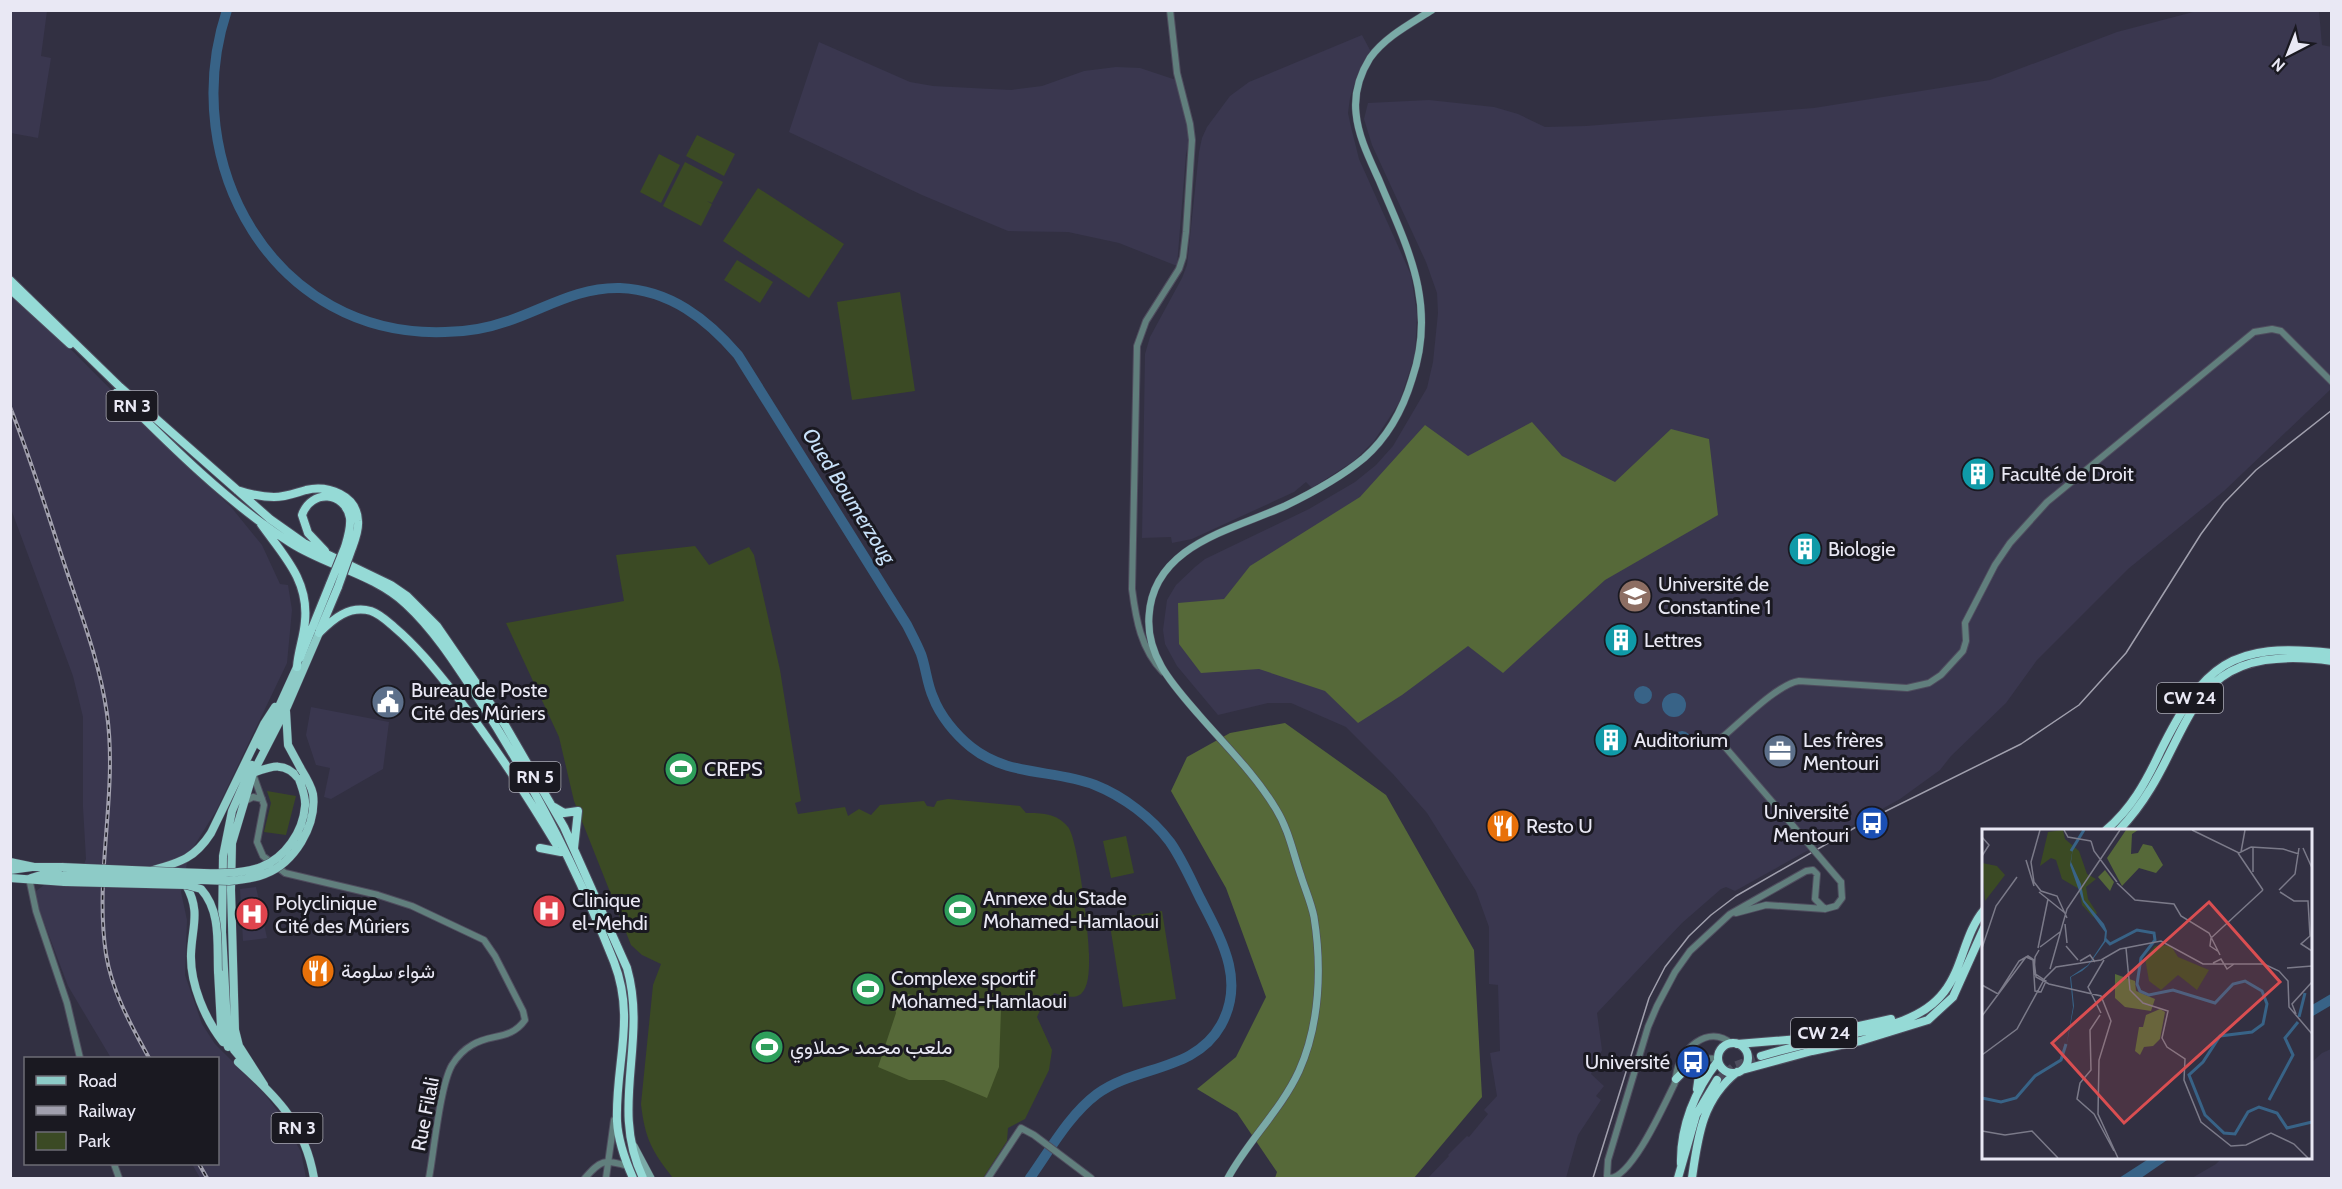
<svg xmlns="http://www.w3.org/2000/svg" width="2342" height="1189" viewBox="0 0 2342 1189" font-family="Cabin,Vazirmatn,sans-serif">
<style>
.built{fill:#3a374f}
.green{fill:#3b4a24}
.forest{fill:#566939}
.water{fill:#386387}
.lines{fill:none;stroke-linecap:round;stroke-linejoin:round}
.river{stroke:#386387;stroke-width:10}
.trunk-tunnel{stroke:#4d4c5d;stroke-width:8;stroke-dasharray:8 4;stroke-linecap:butt}
.tertiary-casing{stroke:#4f4d5e;stroke-width:8}
.secondary-casing{stroke:#4f4d5e;stroke-width:8}
.primary-casing{stroke:#4f4d5e;stroke-width:9}
.trunk-casing{stroke:#4f4d5e;stroke-width:10}
.tertiary{stroke:#617f7d;stroke-width:6}
.secondary{stroke:#7aaaa7;stroke-width:7}
.primary{stroke:#8dcbc7;stroke-width:8}
.trunk{stroke:#95dad6;stroke-width:8}
.tram{stroke:#a1a0ae;stroke-width:1.5}
.rail-casing{stroke:#a1a0ae;stroke-width:4}
.rail{stroke:#1a1921;stroke-width:1.5;stroke-dasharray:4.5;stroke-linecap:butt}
.tertiary-bridge-casing{stroke:#4f4d5e;stroke-width:8;stroke-linecap:butt}
.primary-bridge-casing{stroke:#4f4d5e;stroke-width:9;stroke-linecap:butt}
.trunk-bridge-casing{stroke:#4f4d5e;stroke-width:10;stroke-linecap:butt}
.tertiary-bridge{stroke:#617f7d;stroke-width:6}
.primary-bridge{stroke:#8dcbc7;stroke-width:8}
.trunk-bridge{stroke:#95dad6;stroke-width:8}
.labels{text-anchor:middle;stroke-width:6;stroke-linejoin:round;paint-order:stroke}
.shield{fill:#1a1921;stroke:#abaab5;stroke-width:1.5}
.shield-label{font-size:18px;font-weight:bold;fill:#e9e8f4}
.poi-label{font-size:20px;fill:#e9e8f4;stroke:#1a1921;text-anchor:start}
.street-label{font-size:20px;fill:#e9e8f4;stroke:#1a1921}
.water-label{font-size:21px;font-style:italic;fill:#c8e1f9;stroke:#1a1921}
.inset-river{fill:none;stroke:#386387;stroke-width:3}
.inset-road{fill:none;stroke:#7b7a89;stroke-width:1.5}
.view{fill:#da4e51;fill-opacity:0.15;stroke:#da4e51;stroke-width:3}
.inset-edge{fill:none;stroke:#e9e8f4;stroke-width:3}
</style>
<rect width="100%" height="100%" fill="#323042"/>
<path class="built" d="M10 11H47L41 56 51 58 38 138 11 133Z
M2197 11H2319L2322 45 2332 47 2331 389 2224 491 2128 569 2037 660 2006 703 1951 756 1940 770 1900 799 1735 891 1726 887 1721 889 1682 923 1597 1013 1602 1050 1591 1074 1604 1086 1596 1096 1601 1100 1578 1135 1566 1178H1428L1449 1156 1448 1155 1467 1136 1469 1137 1488 1114 1484 1110 1497 1096 1490 1053 1500 1051 1498 985 1489 984V927L1476 891 1427 813 1393 774 1346 727 1291 703H1268L1218 715 1177 666 1165 644 1163 630 1167 600 1176 585 1195 567 1205 559 1309 509 1355 482 1376 465 1393 446 1427 388 1433 362 1438 313 1437 293 1426 262 1372 145 1364 119 1368 103 1429 100 1494 107 1518 114 1545 127 1586 126 1814 108 1990 80 2117 32Z
M1362 35 1371 52 1356 79 1350 98 1348 113 1351 127 1359 159 1411 275 1417 314 1415 355 1399 403 1374 441 1354 461 1312 488 1306 482 1294 492 1192 539 1172 543 1171 537 1142 538 1145 354 1150 337 1182 278 1187 265 1199 152 1202 138 1207 127 1230 96 1249 82Z
M819 42 910 82 933 86 1011 90 1042 86 1084 71 1116 67 1140 68 1179 81 1189 141 1186 154 1177 266 1119 243 1068 232 1008 231 922 195 789 132Z
M11 293 23 301 144 423 231 507 262 545 280 584 288 585 292 610 287 663 216 811 189 854 181 892 187 920 185 975 202 1024 215 1044 264 1093 282 1117 301 1152 306 1178H200L192 1164H218V1058H111L68 986 36 901V891L44 885 81 872 86 859 83 807V717L73 676 11 509Z
M311 707 389 722 383 769 331 799 324 797 330 768 316 765 306 735Z
M256 887 267 938 243 941 240 889Z
M2331 1049V1178H2192L2216 1164 2222 1158H2310L2311 1063 2322 1053Z"/>
<path class="green" d="M697 135 735 154 724 176 686 156Z
M659 154 680 165 661 203 640 192Z
M685 162 723 182 712 203 707 201 712 204 701 226 663 206Z
M758 188 844 244 809 298 723 241Z
M737 260 773 282 760 303 724 280Z
M900 292 915 391 852 400 837 302Z
M695 546 709 565 749 547 754 555 780 670 801 801 795 803 798 814 845 807 848 816 859 809 871 815 880 805 924 801 927 806 934 807 937 801 948 799 1020 806 1026 813C1041 813 1057 813 1068 827 1078 839 1089 934 1089 954 1089 965 1090 986 1081 994 1073 1000 1063 995 1054 993L1046 1009 1041 1008 1037 1017 1052 1050 1049 1070 1025 1119 1008 1128 1007 1141 983 1178H673C652 1151 645 1139 641 1104L653 985 661 964 642 955 631 945 574 801 559 737 506 623 624 601 616 555Z
M267 791 296 796 286 835 264 832 271 803Z
M1126 836 1134 873 1111 878 1103 841Z
M1162 911 1176 999 1123 1007 1109 919Z"/>
<path class="forest" d="M1532 422 1562 456 1615 482 1671 429 1709 439 1718 515 1605 580 1503 673 1468 646 1402 695 1358 723 1325 691 1259 669 1201 673 1179 644 1178 603 1224 599 1250 566 1360 497 1425 425 1468 456Z
M1285 723 1386 795 1474 950 1482 1097 1414 1178H1275L1277 1172 1237 1113 1197 1089 1236 1057 1266 997 1226 888 1171 791 1187 757 1230 733Z
M908 994 961 1006 1001 1009 999 1067 987 1098 944 1080H909L878 1067 896 1013 894 1005Z"/>
<path class="water" d="M1634 695a9 9 0 1 1 18 0a9 9 0 1 1-18 0Z
M1662 705a12 12 0 1 1 24 0a12 12 0 1 1-24 0Z
M1673 740a9 9 0 1 1 18 0a9 9 0 1 1-18 0Z
M2150 1158H2170L2141 1178H2119Z"/>
<g class="lines">
<path class="river" d="M227 10C176 164 274 338 445 332 466 332 488 328 508 321 546 308 578 287 620 288 670 290 707 319 738 355L907 625C912 635 917 644 921 654 926 668 927 684 933 697 940 716 956 735 971 747 1008 777 1054 769 1095 785 1123 796 1152 818 1170 842 1182 859 1191 880 1200 898 1221 939 1246 980 1221 1025 1195 1072 1136 1065 1097 1094 1069 1115 1050 1150 1030 1178
M2310 1012 2332 999"/>
<path class="trunk-tunnel" d="M1717 1080 1734 1066 1761 1056"/>
<defs>
<path id="tertiary" d="M1163 672C1141 649 1136 620 1132 589L1137 346 1146 321 1179 269 1183 257 1186 232 1192 140 1190 124 1177 73 1170 10
M253 774 264 805 257 842 263 856 285 873 378 895 412 906 484 940 495 956 523 1011 525 1020C510 1041 491 1033 472 1045 465 1049 457 1057 452 1065 440 1086 434 1151 429 1178
M243 802 253 797 262 799
M1794 827 1719 740C1738 725 1777 684 1799 681L1907 688 1929 683 1941 675 1963 651 1966 641 1965 623 1995 565 2010 543 2047 502 2254 332 2272 329 2281 331 2332 382
M29 878 36 911 67 1003 80 1058
M1736 913 1766 905 1825 909 1836 906 1842 898 1841 882
M1718 1058C1708 1061 1697 1053 1687 1061 1680 1066 1677 1078 1674 1085 1664 1105 1632 1177 1610 1178L1607 1176 1608 1160 1648 1027 1657 1006 1675 972 1690 951 1730 914 1806 871 1813 870 1817 874 1815 899 1825 909
M1676 1076C1679 1050 1708 1023 1732 1044
M114 1164 119 1178
M585 1178C601 1160 604 1159 627 1166
M606 1178 614 1120
M988 1178 1021 1128 1034 1135 1091 1178"/>
<path id="secondary" d="M634 1146 651 1178
M1228 1178C1248 1141 1281 1110 1299 1071 1320 1024 1322 967 1314 917 1311 902 1305 889 1301 876 1293 853 1289 830 1276 809 1255 774 1225 745 1199 715 1174 686 1146 657 1149 616 1153 545 1232 530 1285 506 1312 493 1341 477 1364 458 1388 437 1403 409 1412 379 1422 350 1424 318 1418 287 1411 251 1393 214 1379 180 1369 158 1358 136 1356 113 1354 94 1360 74 1370 58 1385 37 1410 24 1432 10"/>
<path id="primary" d="M286 711 288 745 301 769
M261 746 297 667
M253 773C272 766 285 761 299 779
M10 862 34 867H62
M10 870 32 867
M153 870C181 862 195 858 211 833L264 724 275 707
M10 878 65 882
M31 878 44 874 65 875
M186 885C201 912 192 926 191 954 190 984 205 1019 223 1042
M218 971 221 1026 228 1047
M238 1062C277 1097 305 1125 314 1178
M245 1063 234 1050 227 1024 222 932 223 856 232 811 252 765
M264 1085 239 1046 235 1030 231 890 232 843 253 773 287 707 319 633"/>
<path id="trunk" d="M10 280 120 387 270 519 304 543 391 585 407 596 437 626 505 725 564 827 627 968C648 1042 609 1107 643 1178
M10 289 70 344
M117 392C169 444 229 504 291 543 327 566 374 574 406 604 434 630 455 663 476 695 531 779 577 869 614 962 636 1019 615 1064 617 1121 618 1141 625 1160 633 1178
M237 490C249 494 262 497 274 497 286 497 295 493 306 490 328 485 357 495 358 521 359 530 355 540 352 548
M261 524C283 555 309 580 305 621 304 637 298 651 297 667
M325 551 308 533 302 515C311 489 345 491 350 518 351 528 348 537 345 547
M320 630 338 587
M319 633C333 619 349 605 371 611 380 614 387 621 394 627 419 648 438 673 458 698 494 745 526 794 556 844
M300 658 330 584
M554 807 564 813 578 811 574 848
M2106 830C2131 809 2146 782 2160 752 2203 665 2231 641 2332 653
M2119 830C2200 746 2170 639 2332 661
M540 848 561 852
M1718 1058a15 15 0 1 1 30 0a15 15 0 1 1-30 0Z
M1737 1044 1799 1039 1891 1019
M1761 1056C1785 1049 1809 1043 1832 1038 1870 1029 1919 1025 1944 992 1963 968 1964 934 1984 910
M1742 1070 1812 1051 1860 1041 1928 1020 1953 997 1984 928
M1676 1079 1687 1068 1694 1069 1699 1075 1697 1089
M1681 1164C1680 1127 1695 1090 1718 1061
M1678 1178 1696 1115 1717 1080
M1692 1178C1698 1136 1702 1100 1737 1072"/>
</defs>
<use href="#tertiary" class="tertiary-casing"/>
<use href="#secondary" class="secondary-casing"/>
<use href="#primary" class="primary-casing"/>
<use href="#trunk" class="trunk-casing"/>
<use href="#tertiary" class="tertiary"/>
<use href="#secondary" class="secondary"/>
<use href="#primary" class="primary"/>
<use href="#trunk" class="trunk"/>
<path class="tram" d="M1593 1178 1649 998 1665 967 1689 936 1711 915 1736 896 1870 819 2021 744 2079 705 2126 653 2201 534 2224 503 2256 470 2332 410"/>
<defs>
<path id="rail" d="M10 407C31 459 47 512 65 566 81 614 100 663 107 714 118 794 94 874 106 954 112 992 131 1025 149 1058
M199 1164 207 1178"/>
</defs>
<use href="#rail" class="rail-casing"/>
<use href="#rail" class="rail"/>
<defs>
<path id="tertiary-bridge" d="M1794 827 1841 882"/>
<path id="primary-bridge" d="M62 867C101 869 140 870 178 872 204 873 236 876 261 867 285 858 303 832 305 806 306 797 302 788 299 779
M65 875 229 881C241 880 253 879 265 874 294 863 317 826 313 794 311 785 306 777 301 769
M65 882 186 885 201 889C221 911 217 943 218 971"/>
<path id="trunk-bridge" d="M330 584 345 547
M338 587 352 548"/>
</defs>
<use href="#tertiary-bridge" class="tertiary-bridge-casing"/>
<use href="#primary-bridge" class="primary-bridge-casing"/>
<use href="#trunk-bridge" class="trunk-bridge-casing"/>
<use href="#tertiary-bridge" class="tertiary-bridge"/>
<use href="#primary-bridge" class="primary-bridge"/>
<use href="#trunk-bridge" class="trunk-bridge"/>
</g>
<defs>
<symbol id="building-disc" viewBox="-11 -11 22 22"><circle r="9.5" fill="#0f9aa8" stroke="#1a1921"/><path d="M-4-6H4V6H1V3H-1V6H-4ZM-2.5-4.3h1.7v1.8h-1.7ZM.8-4.3h1.7v1.8H.8ZM-2.5-1h1.7V.8h-1.7ZM.8-1h1.7V.8H.8Z" fill="#fff"/></symbol>
<symbol id="university-disc" viewBox="-11 -11 22 22"><circle r="9.5" fill="#8d6e63" stroke="#1a1921"/><path d="M0-5L7-2L0 1L-7-2ZM-4 1L0 2.5L4 1V4Q0 6-4 4Z" fill="#fff"/></symbol>
<symbol id="civic-disc" viewBox="-11 -11 22 22"><circle r="9.5" fill="#5c6f8a" stroke="#1a1921"/><path d="M-.6-6.5H3V-4.5H.6V-3L4-1V1h2V6H-6V1h2V-1L-.6-3ZM-1.2 2.5V6h2.4V2.5Z" fill="#fff"/></symbol>
<symbol id="office-disc" viewBox="-11 -11 22 22"><circle r="9.5" fill="#5c6f8a" stroke="#1a1921"/><path d="M-6-3h4V-5.5h4V-3h4V5H-6ZM-1-4.5V-3h2v-1.5ZM-6 0V1H6V0Z" fill="#fff"/></symbol>
<symbol id="stadium-disc" viewBox="-11 -11 22 22"><circle r="9.5" fill="#2e9e5b" stroke="#1a1921"/><path d="M0-5a6.5 5 0 1 0 0 10a6.5 5 0 1 0 0-10ZM-3.5-1.8h7v3.6h-7Z" fill="#fff"/></symbol>
<symbol id="bus-disc" viewBox="-11 -11 22 22"><circle r="9.5" fill="#1a4fb4" stroke="#1a1921"/><path d="M-5-6H5V4H4V6H2V4H-2V6H-4V4H-5ZM-3.5-4V0h7V-4ZM-3.5 1.2v1.5H-2V1.2ZM2 1.2v1.5H3.5V1.2Z" fill="#fff"/></symbol>
<symbol id="restaurant-disc" viewBox="-11 -11 22 22"><circle r="9.5" fill="#e8710a" stroke="#1a1921"/><path d="M-5-6h1v4h1v-4h1v4h1v-4h1v5L-1.5 .5V6h-2V.5L-5-1ZM5-6V6H3V1.5H1.5Q1.5-4 5-6Z" fill="#fff"/></symbol>
<symbol id="hospital-disc" viewBox="-11 -11 22 22"><circle r="9.5" fill="#e0444e" stroke="#1a1921"/><path d="M-5-5h3v3.5h4V-5h3V5h-3V1.5h-4V5h-3Z" fill="#fff"/></symbol>
</defs>
<g fill-rule="evenodd">
<use href="#building-disc" x="1959" y="455" width="38" height="38"/>
<use href="#building-disc" x="1786" y="530" width="38" height="38"/>
<use href="#university-disc" x="1616" y="577" width="38" height="38"/>
<use href="#building-disc" x="1602" y="621" width="38" height="38"/>
<use href="#civic-disc" x="369" y="683" width="38" height="38"/>
<use href="#building-disc" x="1592" y="721" width="38" height="38"/>
<use href="#office-disc" x="1761" y="732" width="38" height="38"/>
<use href="#stadium-disc" x="662" y="750" width="38" height="38"/>
<use href="#bus-disc" x="1853" y="804" width="38" height="38"/>
<use href="#restaurant-disc" x="1484" y="807" width="38" height="38"/>
<use href="#stadium-disc" x="941" y="891" width="38" height="38"/>
<use href="#hospital-disc" x="530" y="892" width="38" height="38"/>
<use href="#hospital-disc" x="233" y="895" width="38" height="38"/>
<use href="#restaurant-disc" x="299" y="952" width="38" height="38"/>
<use href="#stadium-disc" x="849" y="970" width="38" height="38"/>
<use href="#stadium-disc" x="748" y="1028" width="38" height="38"/>
<use href="#bus-disc" x="1674" y="1043" width="38" height="38"/>
</g>
<g class="labels">
<g class="shield">
<rect x="106.5" y="391" width="51" height="30" rx="4.5"/>
<rect x="2157" y="683" width="66" height="30" rx="4.5"/>
<rect x="509.5" y="762" width="51" height="30" rx="4.5"/>
<rect x="1791" y="1018" width="66" height="30" rx="4.5"/>
<rect x="271.5" y="1113" width="51" height="30" rx="4.5"/>
</g>
<g class="shield-label">
<text x="132" y="412">RN 3</text>
<text x="2190" y="704">CW 24</text>
<text x="535" y="783">RN 5</text>
<text x="1824" y="1039">CW 24</text>
<text x="297" y="1134">RN 3</text>
</g>
<g class="poi-label">
<text x="2001" y="481">Faculté de Droit</text>
<text x="1828" y="556">Biologie</text>
<text x="1658" y="591">Université de<tspan x="1658" dy="23">Constantine 1</tspan></text>
<text x="1644" y="647">Lettres</text>
<text x="411" y="697">Bureau de Poste<tspan x="411" dy="23">Cité des Mûriers</tspan></text>
<text x="1634" y="747">Auditorium</text>
<text x="1803" y="747">Les frères<tspan x="1803" dy="23">Mentouri</tspan></text>
<text x="704" y="776">CREPS</text>
<text x="1849" y="819" text-anchor="end">Université<tspan x="1849" dy="23">Mentouri</tspan></text>
<text x="1526" y="833">Resto U</text>
<text x="983" y="905">Annexe du Stade<tspan x="983" dy="23">Mohamed-Hamlaoui</tspan></text>
<text x="572" y="907">Clinique<tspan x="572" dy="23">el-Mehdi</tspan></text>
<text x="275" y="910">Polyclinique<tspan x="275" dy="23">Cité des Mûriers</tspan></text>
<text x="341" y="978">شواء سلومة</text>
<text x="891" y="985">Complexe sportif<tspan x="891" dy="23">Mohamed-Hamlaoui</tspan></text>
<text x="790" y="1054">ملعب محمد حملاوي</text>
<text x="1670" y="1069" text-anchor="end">Université</text>
</g>
<g class="street-label">
<text transform="translate(425 1114) rotate(-79)" y="7">Rue Filali</text>
</g>
<g class="water-label">
<text transform="translate(849 496) rotate(58)" y="7">Oued Boumerzoug</text>
</g>
</g>
<g transform="translate(1982 829)">
<rect width="330" height="330" fill="#323042"/>
<path d="M81 1 83 10 97 22 105 45 114 50 104 58 106 70 115 84 111 88 100 76 97 60 80 50 74 31 69 29 58 37 66 3ZM0 34 15 37 23 46 3 72ZM180 116 189 117 196 128 227 141 215 161 196 146 179 161 167 152 163 129 173 117Z" fill="#3b4a24"/>
<path d="M144 1H156L150 5 149 25 156 24 161 15 170 17 181 36 174 44 157 39 140 57 125 29ZM123 41 132 53 128 62 116 48ZM133 145 153 152 154 162 173 170 169 182 143 178 133 169ZM178 180 183 183 178 210 171 217 162 218 158 226 153 222 157 198H161L164 186Z" fill="#566939"/>
<path d="M91 18 89 33 99 55 102 71 122 95 125 102 124 112 106 137 100 142 89 148 92 177 84 219 91 178 88 148 106 136 122 112 123 103 101 73 88 36Z" fill="#386387"/>
<path class="inset-river" d="M89 22 102 1M123 110 128 115 155 101 172 104 173 111 159 129 155 155 158 162 167 166 191 161 233 174 251 155 263 152 280 162 285 175 281 195 270 203 238 207 221 233 207 246 223 286 242 304 253 305 266 283 277 278 295 284 305 299 330 293M317 188 323 164M0 269 19 273 34 269 53 247 79 231 84 215M287 271 311 226 303 209 316 193"/>
<path class="inset-road" d="M58 1 49 33 52 53 59 62 75 67 85 89M82 1 86 8 109 12M210 1 257 24 269 18M0 8 7 16 0 27M109 12 112 22 135 53M269 18 301 20 317 25M321 19 330 39M259 23 263 1M256 24 281 61M44 31 52 57M271 43V18M135 54 153 71 192 75 199 87 227 104 238 126M297 61 313 45 317 19M57 63 83 84M298 63 312 72H326L328 107 319 115 330 122M83 95 85 114M84 117 96 131M58 118 78 103M0 119 14 77 35 48M56 119 66 70M144 119 148 161 161 174 186 182 180 209 185 218 203 230 202 251 219 293 249 317 264 316 289 304 312 315 326 329M237 123 228 117 229 109 281 61M98 132 108 126 113 133M231 134 239 130 245 140 252 135M305 139 330 137M68 140 85 80 138 1M0 156 16 165 37 132 46 127 52 131 54 148 67 155 119 167 129 192 117 231 116 285 136 329M119 184 106 158 122 131M314 185 310 175 330 153M118 186 108 201 109 241 98 254 95 270 112 285 132 322M0 187 44 128 51 131 53 162 59 163 64 152 52 144 53 128 57 121M0 226 35 200 63 149 74 138 119 131 138 120 179 112 221 135H282L297 142 306 152 307 178 330 205M0 302 23 306 50 302 76 329"/>
<path class="view" d="M227 73 298 153 142 294 70 214Z"/>
<rect width="330" height="330" class="inset-edge"/>
</g>
<rect width="2342" height="1189" fill="none" stroke="#e9e8f4" stroke-width="24"/>
<rect x="24" y="1057" width="195" height="108" fill="#1a1921" stroke="#6d6c75" stroke-width="1.5"/>
<rect x="36" y="1076" width="30" height="9" fill="#8dcbc7" stroke="#6d6c75" stroke-width="1.5"/>
<text x="78" y="1087" font-size="18" fill="#e9e8f4">Road</text>
<rect x="36" y="1106" width="30" height="9" fill="#a1a0ae" stroke="#6d6c75" stroke-width="1.5"/>
<text x="78" y="1117" font-size="18" fill="#e9e8f4">Railway</text>
<rect x="36" y="1132" width="30" height="18" fill="#3b4a24" stroke="#6d6c75" stroke-width="1.5"/>
<text x="78" y="1147" font-size="18" fill="#e9e8f4">Park</text>
<g transform="translate(2288 54) rotate(222)" stroke="#1a1921" stroke-width="4.5" paint-order="stroke">
<path d="M0-4.5L10 22L0 15L-10 22Z" fill="#e9e8f4"/>
<text y="-9" font-size="16" font-weight="bold" text-anchor="middle" fill="#e9e8f4">N</text>
</g>
</svg>
